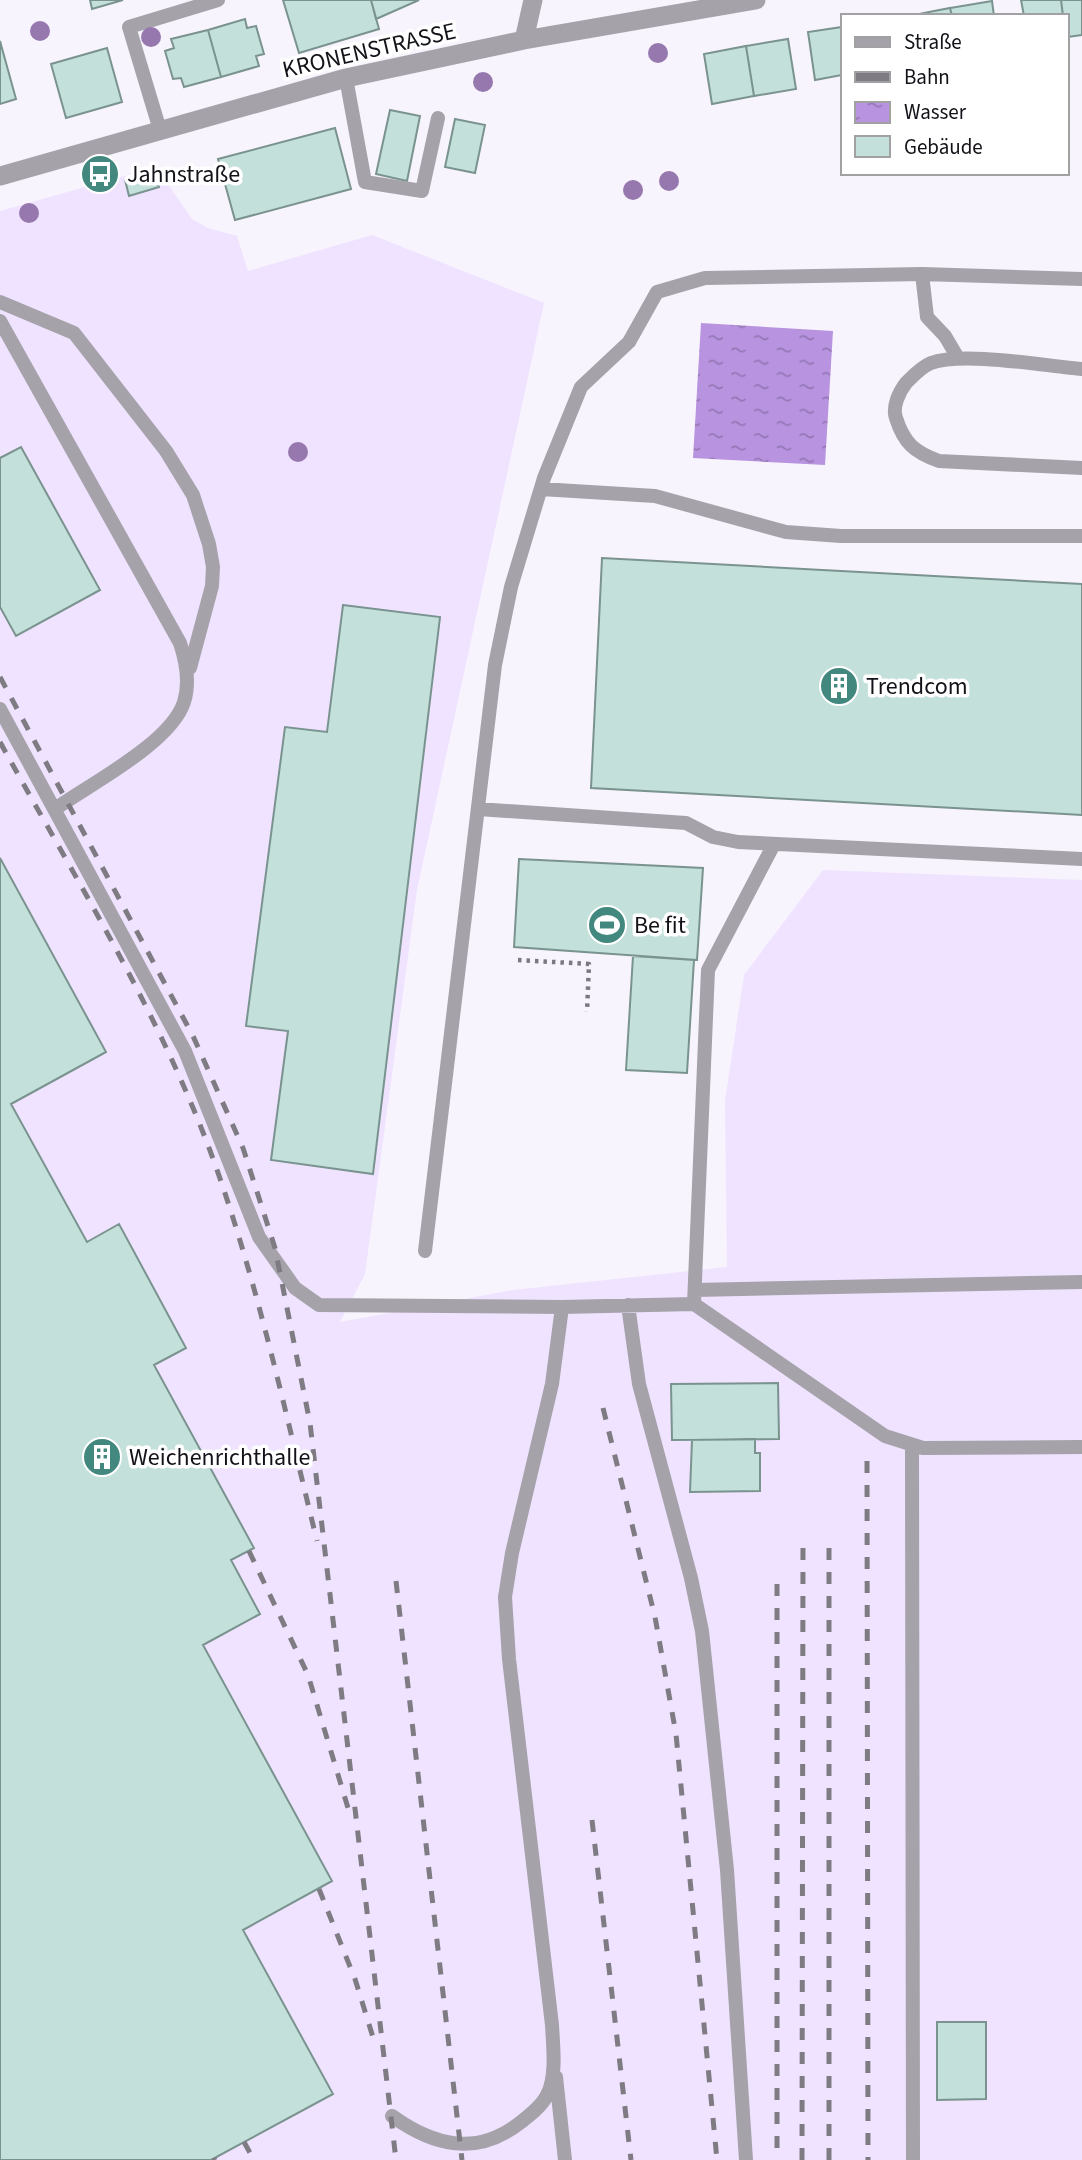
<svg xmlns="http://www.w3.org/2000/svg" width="1082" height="2160" viewBox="0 0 1082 2160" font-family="'Source Sans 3',sans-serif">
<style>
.built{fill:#efe3ff}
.water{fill:url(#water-ripples)}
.building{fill:#c4e0db;stroke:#7a938f;stroke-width:2}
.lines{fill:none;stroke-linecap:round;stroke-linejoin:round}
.path{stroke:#7c7880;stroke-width:4.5;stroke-dasharray:3.5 5;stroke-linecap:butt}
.service{stroke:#a5a2aa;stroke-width:14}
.minor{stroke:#a5a2aa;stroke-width:19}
.rail{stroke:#7e7b83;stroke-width:5;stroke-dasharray:12 12;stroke-linecap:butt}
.tree{fill:#9677ae}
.labels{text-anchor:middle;stroke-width:7;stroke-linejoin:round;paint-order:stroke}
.street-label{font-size:24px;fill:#141118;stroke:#fff}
.poi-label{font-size:24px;fill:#141118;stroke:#fff;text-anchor:start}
</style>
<defs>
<pattern id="water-ripples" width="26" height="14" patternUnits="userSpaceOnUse" patternTransform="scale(1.75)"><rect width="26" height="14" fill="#b893e0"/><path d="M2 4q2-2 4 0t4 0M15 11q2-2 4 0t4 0" fill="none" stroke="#9477b5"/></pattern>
</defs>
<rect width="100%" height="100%" fill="#f8f4fd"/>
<path class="built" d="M156 167 192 219 208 228 237 236 248 271 372 235 544 303 417 890 365 1274 340 1322 513 1290 727 1267 725 1101 744 975 823 870 1082 880V2160H0V211Z"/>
<path class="water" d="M701 323 833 331 825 465 693 458Z"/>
<path class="building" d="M90 0H123L92 9Z
M283 0H371L379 29 299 53Z
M371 0H419L376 19Z
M1021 0H1061L1063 16H1024Z
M1061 0H1082V35L1067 37 1066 16H1063Z
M992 1 994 16H952L950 8Z
M950 8 952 16H910L929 12Z
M245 19 247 28 256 26 264 54 256 56 259 66 221 77 208 30Z
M842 27V75L815 80 808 32Z
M208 30 221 77 184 87 181 78 173 79 165 51 174 48 171 39Z
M788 39 796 89 754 96 746 46Z
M0 41 16 99 0 104Z
M746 46 754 96 712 104 704 54Z
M107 48 122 102 66 118 51 64Z
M390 110 420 116 407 181 376 174Z
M455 119 485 125 475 173 445 167Z
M335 128 351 189 235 220 218 159Z
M155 172 159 187 129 196 125 180Z
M21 447 100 590 16 636 0 607V458Z
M602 558 1082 584V815L591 788Z
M343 605 440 617 373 1174 271 1160 288 1031 246 1026 285 727 327 732Z
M0 858 106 1052 11 1104 87 1242 119 1224 186 1348 154 1365 254 1548 231 1560 260 1614 203 1645 332 1881 243 1930 333 2094 211 2160H0Z
M519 859 703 868 697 960 514 947Z
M633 956 694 960 687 1073 626 1070Z
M778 1383 779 1439 672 1440 671 1384Z
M755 1439V1453H760V1491L690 1492 692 1440Z
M937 2022H986V2099L937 2100Z"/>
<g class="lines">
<path class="path" d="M518 960 589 964 587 1012"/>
<path class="service" d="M346 78 365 182 422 191 438 118
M160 130 129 27 218 0
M922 274 1082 279
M0 302 74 333 166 451 193 495 209 544 213 567 212 586 190 668
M0 321 180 643C186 661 190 683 184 702 171 743 90 784 55 809
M1082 369C1045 366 963 351 931 363 921 367 913 376 906 383 899 392 892 407 896 418 904 443 914 452 939 461L1082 468
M541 489 655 496 786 532 841 536H1082
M0 709 185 1051 259 1237 295 1288 319 1305 562 1307 694 1304 708 970 774 844
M478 809 686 823 713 837 738 842 1082 859
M425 1251 495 665 511 587 544 478 581 387 629 342 657 292 705 278 922 274 927 317 945 336 958 358
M695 1290 1082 1282
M694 1304 885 1436 923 1448 1082 1447
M628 1305 639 1384 691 1578 702 1631 727 1870 746 2160
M912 1446 913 2160
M556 2077 565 2160
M392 2116C434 2146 477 2157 521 2122 530 2115 542 2106 547 2095 557 2076 553 2046 552 2025L509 1659 505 1597 512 1553 552 1384 562 1307"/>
<path class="minor" d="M524 40 533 0
M0 176 346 78 524 40 756 0"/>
<path class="rail" d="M0 677 193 1036 243 1148 275 1248 310 1423 396 2160
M0 742C76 880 163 1018 216 1167 259 1289 286 1415 317 1541
M603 1408 655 1617 676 1734 717 2160
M867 1461 868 2160
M249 1551 308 1675 348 1808
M396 1581 462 2160
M777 1584V2160
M592 1820 631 2160
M319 1889 355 1979 376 2047
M244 2142 254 2160
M214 2158 215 2160
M802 2160 803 1547
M829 2160V1542"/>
</g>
<g class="tree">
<circle cx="40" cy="31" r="10"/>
<circle cx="151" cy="37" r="10"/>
<circle cx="658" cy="53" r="10"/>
<circle cx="483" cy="82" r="10"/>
<circle cx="669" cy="181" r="10"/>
<circle cx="633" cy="190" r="10"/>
<circle cx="29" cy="213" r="10"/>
<circle cx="298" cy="452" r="10"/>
</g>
<defs>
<symbol id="bus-disc" viewBox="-11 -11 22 22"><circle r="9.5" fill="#42887e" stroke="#fff"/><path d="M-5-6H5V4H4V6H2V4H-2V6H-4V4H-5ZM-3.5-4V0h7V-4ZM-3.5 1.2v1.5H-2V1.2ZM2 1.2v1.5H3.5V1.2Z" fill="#fff"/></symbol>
<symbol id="building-disc" viewBox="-11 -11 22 22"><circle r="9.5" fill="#42887e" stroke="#fff"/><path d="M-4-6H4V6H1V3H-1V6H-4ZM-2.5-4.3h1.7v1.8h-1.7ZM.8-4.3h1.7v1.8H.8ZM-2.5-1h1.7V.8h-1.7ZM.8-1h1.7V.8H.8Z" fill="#fff"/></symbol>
<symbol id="stadium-disc" viewBox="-11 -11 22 22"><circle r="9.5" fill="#42887e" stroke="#fff"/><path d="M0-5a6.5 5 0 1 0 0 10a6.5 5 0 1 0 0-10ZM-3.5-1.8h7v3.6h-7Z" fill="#fff"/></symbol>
</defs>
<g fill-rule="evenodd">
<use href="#bus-disc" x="78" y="152" width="44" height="44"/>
<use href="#building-disc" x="817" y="664" width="44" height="44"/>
<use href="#stadium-disc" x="585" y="903" width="44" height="44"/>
<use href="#building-disc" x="80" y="1435" width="44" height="44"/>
</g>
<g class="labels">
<g class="street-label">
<text transform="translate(369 50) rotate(-13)" y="8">KRONENSTRASSE</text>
</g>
<g class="poi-label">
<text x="127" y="182">Jahnstraße</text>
<text x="866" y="694">Trendcom</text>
<text x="634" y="933">Be fit</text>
<text x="129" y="1465">Weichenrichthalle</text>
</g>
</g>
<rect x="841" y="14" width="228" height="161" fill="#ffffff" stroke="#a1a0a3" stroke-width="2"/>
<rect x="855" y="37" width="35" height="10" fill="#a5a2aa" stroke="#a1a0a3" stroke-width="2"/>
<text x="904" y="49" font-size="21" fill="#141118">Straße</text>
<rect x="855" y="72" width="35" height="10" fill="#7e7b83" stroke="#a1a0a3" stroke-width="2"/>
<text x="904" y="84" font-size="21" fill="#141118">Bahn</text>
<rect x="855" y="102" width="35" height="21" fill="url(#water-ripples)" stroke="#a1a0a3" stroke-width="2"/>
<text x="904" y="119" font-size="21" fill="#141118">Wasser</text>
<rect x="855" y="136" width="35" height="21" fill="#c4e0db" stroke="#a1a0a3" stroke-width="2"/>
<text x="904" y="154" font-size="21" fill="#141118">Gebäude</text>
</svg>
